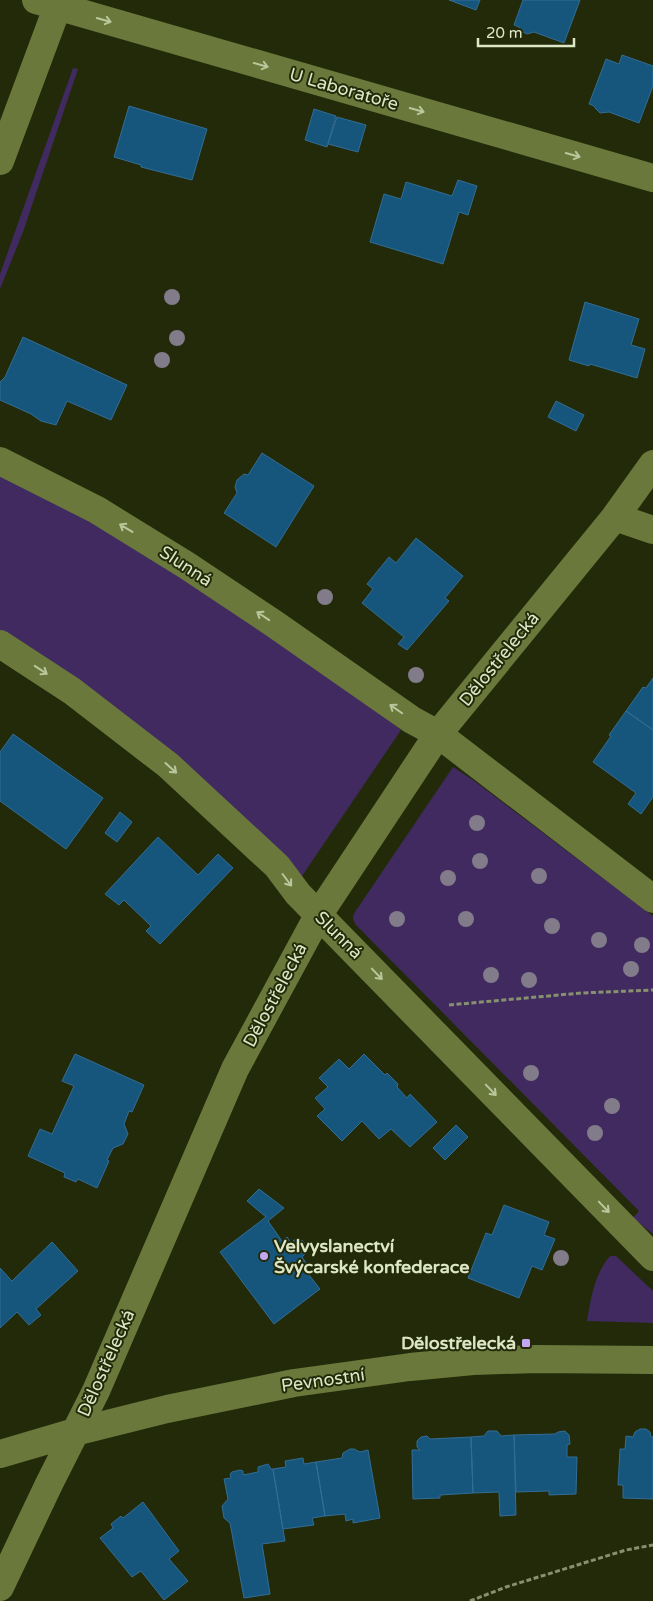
<svg xmlns="http://www.w3.org/2000/svg" width="653" height="1601" viewBox="0 0 653 1601" font-family="'Varela Round',sans-serif">
<style>
.green{fill:#402a60}
.building{fill:#17567c;stroke:#326d95}
.lines{fill:none;stroke-linecap:round;stroke-linejoin:round}
.path{stroke:#87906f;stroke-width:3;stroke-dasharray:5 2.5;stroke-linecap:butt}
.minor{stroke:#6a793b;stroke-width:28}
.tree{fill:#827b8a}
.oneway{stroke:#bac69c}
.poi-dot{fill:#c3a7f2;stroke:#232a09;stroke-width:2}
.labels{text-anchor:middle;stroke-width:4;stroke-linejoin:round;paint-order:stroke}
.street-label{font-size:18px;fill:#dde7c6;stroke:#232a09}
.poi-label{font-size:18px;font-weight:bold;fill:#dde7c6;stroke:#232a09;text-anchor:start}
</style>
<rect width="100%" height="100%" fill="#232a09"/>
<path class="green" d="M73 68 78 69 23 232 0 289V274Z
M0 471 138 544 356 694 401 730 300 879 0 634Z
M453 767 473 780 653 916V1234L633 1218 639 1211 356 925C353 920 352 917 355 912Z
M610 1256H616L653 1291V1323L587 1321C591 1298 594 1275 610 1256Z"/>
<path class="building" d="M449 0H480L476 10Z
M523 0H580L564 43 534 32 527 34 523 32 519 27 514 25Z
M622 55 653 66V86L639 123 609 112 600 113 596 109 594 106 589 104 606 59 619 64Z
M129 106 207 129 192 180 141 167V165L114 157Z
M314 109 336 116 327 147 305 140Z
M337 117 366 125 358 152 328 144Z
M458 180 477 186 468 215 459 212 443 264 370 242 384 194 401 199 406 182 452 196Z
M585 302 639 319 631 345 645 349 637 378 590 364 589 366 569 360Z
M23 337 127 385 111 420 67 401 56 425 41 421 31 414 0 400V382L5 377Z
M556 401 584 415 576 431 548 417Z
M262 453 314 486 276 547 224 513 237 493 235 487 237 480 244 474 248 475Z
M416 538 463 576 445 598 449 601 407 650 398 644 404 637 362 603 373 589 367 584 389 557 396 563Z
M653 678V730L626 711 643 687 646 688Z
M626 711 653 730V797L641 814 628 804 636 793 593 762 611 736 609 735Z
M13 734 103 798 66 849 0 801V752Z
M120 812 132 822 117 842 105 833Z
M158 837 198 875 218 854 233 868 160 944 146 931 151 926 124 900 119 905 105 894Z
M75 1054 144 1085 132 1112 129 1111 124 1124 128 1134 123 1144 113 1148 107 1160 109 1161 97 1188 78 1179 76 1182 64 1177 65 1173 28 1156 40 1129 52 1134 74 1086 62 1081Z
M364 1054 385 1075 387 1073 398 1084 397 1087 407 1098 410 1094 437 1122 410 1147 391 1129 379 1139 362 1121 342 1141 317 1116 325 1109 315 1098 328 1087 319 1078 339 1059 349 1069Z
M456 1125 468 1137 445 1160 433 1148Z
M259 1189 284 1208 268 1221 282 1241 287 1237 291 1243 294 1240H299L303 1241 306 1245 307 1252 302 1257 306 1263 302 1266 320 1289 274 1324 220 1252 266 1217 247 1201Z
M504 1205 549 1222 544 1235 555 1239 542 1270 532 1266 519 1298 468 1278 486 1233 492 1235Z
M52 1242 78 1271 36 1309 41 1315 29 1325 17 1312 0 1328V1268L12 1281Z
M640 1429H646L650 1432 651 1437H653V1499L623 1498V1485H618L620 1449H625L626 1436 633 1437 635 1432Z
M488 1431H497L501 1436 514 1435 516 1515 500 1516 499 1492 473 1493 471 1437 484 1436Z
M565 1431 569 1435 570 1444 567 1445V1457H577L576 1494 549 1495V1491L516 1492 514 1435 555 1434 558 1432Z
M427 1436 430 1439 471 1437 473 1493 440 1495V1498L413 1499 412 1450H420L417 1447V1441L421 1437Z
M350 1449H354L360 1452 368 1450 380 1518 353 1523V1519L346 1521 345 1514 325 1516 316 1462 342 1458 343 1453Z
M303 1458 304 1464 316 1462 325 1516 312 1518 314 1525 283 1529 273 1469 286 1467 285 1461Z
M268 1464 271 1469H273L285 1541 262 1544 270 1594 244 1598 230 1523 224 1518 222 1506 228 1499 224 1479 231 1478 230 1474 232 1472 240 1470 243 1471V1475L258 1472V1467Z
M143 1502 179 1551 169 1559 188 1581 164 1600 141 1571 132 1577 100 1538 113 1528 111 1524 121 1516 123 1518Z"/>
<g class="lines">
<path class="path" d="M449 1005 581 993 653 990
M470 1601 506 1587 626 1550 653 1545"/>
<path class="minor" d="M36 0 653 178
M0 161 60 0
M0 461 97 510 186 565 273 623 412 720 438 734 653 899
M615 517 653 530
M0 644 72 691 168 765 277 866 298 894 653 1257
M0 1454 75 1432 167 1409 294 1383 410 1367 473 1361 537 1359 653 1360
M0 1587 49 1484 96 1391 235 1069 319 914 438 734 615 517 653 464"/>
</g>
<g class="tree">
<circle cx="172" cy="297" r="8"/>
<circle cx="177" cy="338" r="8"/>
<circle cx="162" cy="360" r="8"/>
<circle cx="325" cy="597" r="8"/>
<circle cx="416" cy="675" r="8"/>
<circle cx="477" cy="823" r="8"/>
<circle cx="480" cy="861" r="8"/>
<circle cx="539" cy="876" r="8"/>
<circle cx="448" cy="878" r="8"/>
<circle cx="397" cy="919" r="8"/>
<circle cx="466" cy="919" r="8"/>
<circle cx="552" cy="926" r="8"/>
<circle cx="599" cy="940" r="8"/>
<circle cx="642" cy="945" r="8"/>
<circle cx="631" cy="969" r="8"/>
<circle cx="491" cy="975" r="8"/>
<circle cx="529" cy="980" r="8"/>
<circle cx="531" cy="1073" r="8"/>
<circle cx="612" cy="1106" r="8"/>
<circle cx="595" cy="1133" r="8"/>
<circle cx="561" cy="1258" r="8"/>
</g>
<defs><path id="oneway-shaft" d="M-6 0H5M1.5-3L5.5 0L1.5 3" fill="none" stroke-width="1.6" stroke-linecap="round" stroke-linejoin="round" transform="scale(1.25)"/></defs>
<g class="oneway">
<use href="#oneway-shaft" transform="translate(104 20) rotate(16)"/>
<use href="#oneway-shaft" transform="translate(261 65) rotate(16)"/>
<use href="#oneway-shaft" transform="translate(417 110) rotate(16)"/>
<use href="#oneway-shaft" transform="translate(573 155) rotate(16)"/>
<use href="#oneway-shaft" transform="translate(126 528) rotate(-149)"/>
<use href="#oneway-shaft" transform="translate(263 616) rotate(-146)"/>
<use href="#oneway-shaft" transform="translate(41 670) rotate(33)"/>
<use href="#oneway-shaft" transform="translate(396 709) rotate(-145)"/>
<use href="#oneway-shaft" transform="translate(171 768) rotate(42)"/>
<use href="#oneway-shaft" transform="translate(287 880) rotate(53)"/>
<use href="#oneway-shaft" transform="translate(377 974) rotate(46)"/>
<use href="#oneway-shaft" transform="translate(491 1090) rotate(46)"/>
<use href="#oneway-shaft" transform="translate(604 1207) rotate(46)"/>
</g>
<g class="poi-dot">
<circle cx="264" cy="1256" r="5"/>
<rect x="521" y="1338" width="10" height="10" rx="2.5"/>
</g>
<g class="labels">
<g class="street-label">
<text transform="translate(344 89) rotate(16)" y="6">U Laboratoře</text>
<text transform="translate(186 566) rotate(33)" y="6">Slunná</text>
<text transform="translate(499 659) rotate(-51)" y="6">Dělostřelecká</text>
<text transform="translate(339 935) rotate(45)" y="6">Slunná</text>
<text transform="translate(275 995) rotate(-62)" y="6">Dělostřelecká</text>
<text transform="translate(106 1363) rotate(-66)" y="6">Dělostřelecká</text>
<text transform="translate(323 1380) rotate(-8)" y="6">Pevnostní</text>
</g>
<g class="poi-label">
<text x="274" y="1252">Velvyslanectví<tspan x="274" dy="21">Švýcarské konfederace</tspan></text>
<text x="516" y="1349" text-anchor="end">Dělostřelecká</text>
</g>
</g>
<path d="M478 38v8h96v-8" fill="none" stroke="#dde7c6" stroke-width="2.5"/>
<text x="486" y="38" font-size="15" fill="#dde7c6" stroke="#232a09" stroke-width="4" paint-order="stroke">20 m</text>
</svg>
